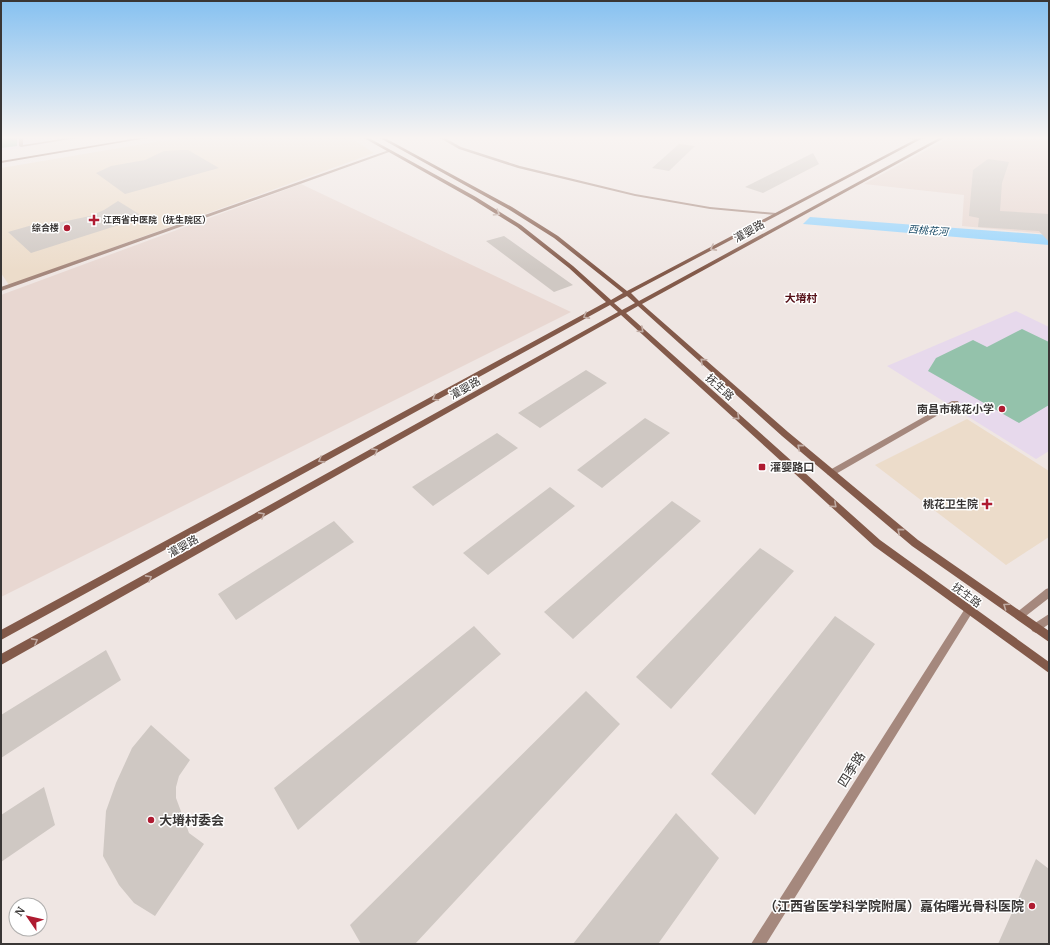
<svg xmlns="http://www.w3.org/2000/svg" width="1050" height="945" viewBox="0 0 1050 945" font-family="'PT Serif','Noto Sans SC',serif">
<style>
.built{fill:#e8d7d1}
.education{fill:#e7d9ec}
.medical{fill:#ecdcca}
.green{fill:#94c2ab}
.water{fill:#94d4fe}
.building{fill:#cfc8c3}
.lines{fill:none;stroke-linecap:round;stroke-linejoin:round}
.street{fill:#a5887d;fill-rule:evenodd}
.secondary{fill:#835a4a;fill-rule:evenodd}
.oneway{stroke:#c1aca4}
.poi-dot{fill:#af1b31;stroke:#fff;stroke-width:1.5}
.labels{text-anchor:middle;stroke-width:3;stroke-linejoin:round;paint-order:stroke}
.far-poi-label{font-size:9px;font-weight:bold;fill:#393635;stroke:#fff;text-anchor:start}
.far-water-label{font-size:10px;font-style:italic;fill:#164864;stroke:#fff}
.street-label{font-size:11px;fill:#393635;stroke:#fff}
.far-quarter-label{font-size:11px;font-weight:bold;fill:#551017;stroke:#fff}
.poi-label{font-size:11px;font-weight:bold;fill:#393635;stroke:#fff;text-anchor:end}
.near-street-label{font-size:13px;fill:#393635;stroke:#fff}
.near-poi-label{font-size:13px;font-weight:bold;fill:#393635;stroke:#fff;text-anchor:start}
</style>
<rect width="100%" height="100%" fill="#efe6e3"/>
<path class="built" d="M949 138 1049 139V234L962 226 964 195 864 184Z
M301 184 571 312 1 597V295Z"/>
<path class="education" d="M1 138H84L1 151Z
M1016 311 1049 327V451L1036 459 887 366Z"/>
<path class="medical" d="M179 138H351L374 153 9 285 1 273V168Z
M967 419 1049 471V537L1006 565 875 465Z"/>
<path class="green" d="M1 138H17V146L1 148Z
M1022 329 1049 342V405L1019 423 928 371 936 358 973 340 987 347Z"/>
<path class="water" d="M810 217 1049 235V245L803 224Z"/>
<path class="building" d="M679 144 695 146 669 171 652 168Z
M181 150H188L219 168 125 194 96 173 111 166 145 160 164 151Z
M813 153 819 164 763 193 745 187Z
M988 159 1009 162 1002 183 1000 211 1049 214V242L1039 231 978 227 979 218 969 216 973 170Z
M118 201 144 217 31 253 8 232 36 224 57 223 90 216 104 210Z
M504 236 573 285 554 292 486 241Z
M586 370 607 383 540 428 518 413Z
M645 418 670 433 602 488 577 470Z
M497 433 518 448 433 506 412 487Z
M550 487 575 506 488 575 463 553Z
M672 501 701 521 573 639 544 612Z
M334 521 354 542 236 620 218 594Z
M760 548 794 571 671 709 636 677Z
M835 616 875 644 755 815 711 774Z
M474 626 501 654 298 830 274 788Z
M106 650 121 680 1 758V715Z
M586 691 620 724 415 944H361L350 925Z
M151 725 190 760 179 776 176 787V798L189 833 204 844 155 916 134 903 119 885 103 856 106 811 116 783 132 748Z
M44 787 55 825 1 862V815Z
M676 813 719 858 658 944H573Z
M1036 859 1049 869V944H998Z"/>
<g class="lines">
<path class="street" d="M19 138H23V145L68 138H77L21 147 19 146Z
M440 138H445L461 147 520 166 635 194 710 207 776 213 778 214 776 215 710 209 635 196 518 168 459 149Z
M908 138H914L919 140 917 141Z
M389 150 392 151 1 291V287Z
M952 401H958L959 403 834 475H828L827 473 828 471Z
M1049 588V598L1022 619 1019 620 1016 619 1014 616 1016 613 1046 589Z
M969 606 972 607 974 610 972 613 766 944H751L966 607Z
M1049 614V624L1036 633 1032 631 1031 628 1032 625Z"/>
<path class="secondary" d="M138 138H147L1 163V161Z
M364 138H369L476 197 521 225 573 266 611 300 623 293 554 238 508 209 380 138H385L512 207 558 236 627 291 918 138H923L631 293 639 301 939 138H944L642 304 788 432 918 540 1049 631V642L912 546 782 436 638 306 626 313 880 540 1049 662V673L874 546 621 315 1 665V654L618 312 610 305 1 640V630L606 302 569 268 517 227 472 199ZM627 296 635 303 622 310 614 303Z"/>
</g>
<defs><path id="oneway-chevron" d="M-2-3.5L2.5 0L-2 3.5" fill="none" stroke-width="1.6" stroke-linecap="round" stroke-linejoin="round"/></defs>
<g class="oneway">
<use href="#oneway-chevron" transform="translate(497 213) rotate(32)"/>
<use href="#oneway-chevron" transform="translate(713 248) rotate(152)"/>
<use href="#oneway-chevron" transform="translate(586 316) rotate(151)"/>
<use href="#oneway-chevron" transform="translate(641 330) rotate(42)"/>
<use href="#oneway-chevron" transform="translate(703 361) rotate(-138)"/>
<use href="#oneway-chevron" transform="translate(435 398) rotate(151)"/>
<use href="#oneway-chevron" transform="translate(737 417) rotate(42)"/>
<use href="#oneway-chevron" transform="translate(800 447) rotate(-140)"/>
<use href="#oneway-chevron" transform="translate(375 451) rotate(-29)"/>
<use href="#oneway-chevron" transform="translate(321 460) rotate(151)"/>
<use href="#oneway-chevron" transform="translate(834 505) rotate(42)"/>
<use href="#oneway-chevron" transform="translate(262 515) rotate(-29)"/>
<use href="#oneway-chevron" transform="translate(900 531) rotate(-140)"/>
<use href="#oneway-chevron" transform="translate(149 578) rotate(-29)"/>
<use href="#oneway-chevron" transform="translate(1006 606) rotate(-145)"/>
<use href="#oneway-chevron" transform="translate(35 641) rotate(-29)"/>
</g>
<linearGradient id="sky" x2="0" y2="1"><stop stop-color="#86c1f1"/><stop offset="0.51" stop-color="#f8f4f2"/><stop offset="1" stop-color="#f8f4f2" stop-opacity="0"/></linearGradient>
<rect width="1050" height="270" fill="url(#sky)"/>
<g class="poi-dot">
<path d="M92 214h4v4h4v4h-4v4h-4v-4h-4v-4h4z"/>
<circle cx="67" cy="228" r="4"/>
<circle cx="1002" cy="409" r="4"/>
<rect x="758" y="463" width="8" height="8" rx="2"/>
<path d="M985 498h4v4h4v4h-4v4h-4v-4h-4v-4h4z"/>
<circle cx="151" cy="820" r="4"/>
<circle cx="1032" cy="906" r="4"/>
</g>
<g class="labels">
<g class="far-poi-label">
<text x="103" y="223">江西省中医院（抚生院区）</text>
<text x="59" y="231" text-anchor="end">综合楼</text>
</g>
<g class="far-water-label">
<text transform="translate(928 230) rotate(4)" y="4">西桃花河</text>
</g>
<g class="street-label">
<text transform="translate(749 231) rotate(-29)" y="4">灌婴路</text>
<text transform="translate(720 387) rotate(42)" y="4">抚生路</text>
<text transform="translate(465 388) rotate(-29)" y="4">灌婴路</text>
<text transform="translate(183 546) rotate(-29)" y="4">灌婴路</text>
<text transform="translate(967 595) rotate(36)" y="4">抚生路</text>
</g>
<g class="far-quarter-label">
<text x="801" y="302">大塉村</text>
</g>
<g class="poi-label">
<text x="994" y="413">南昌市桃花小学</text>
<text x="770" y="471" text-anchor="start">灌婴路口</text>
<text x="978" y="508">桃花卫生院</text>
</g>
<g class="near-street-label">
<text transform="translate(851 769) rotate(-58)" y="5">四季路</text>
</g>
<g class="near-poi-label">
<text x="159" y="825">大塉村委会</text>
<text x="1024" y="911" text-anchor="end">（江西省医学科学院附属）嘉佑曙光骨科医院</text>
</g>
</g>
<rect width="1050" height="945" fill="none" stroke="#393635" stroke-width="4"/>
<g transform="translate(28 917) rotate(304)"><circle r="19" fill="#ffffff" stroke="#b0afae"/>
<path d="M0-3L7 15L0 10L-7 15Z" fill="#af1b31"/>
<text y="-6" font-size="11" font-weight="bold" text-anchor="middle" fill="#393635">N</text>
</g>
</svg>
